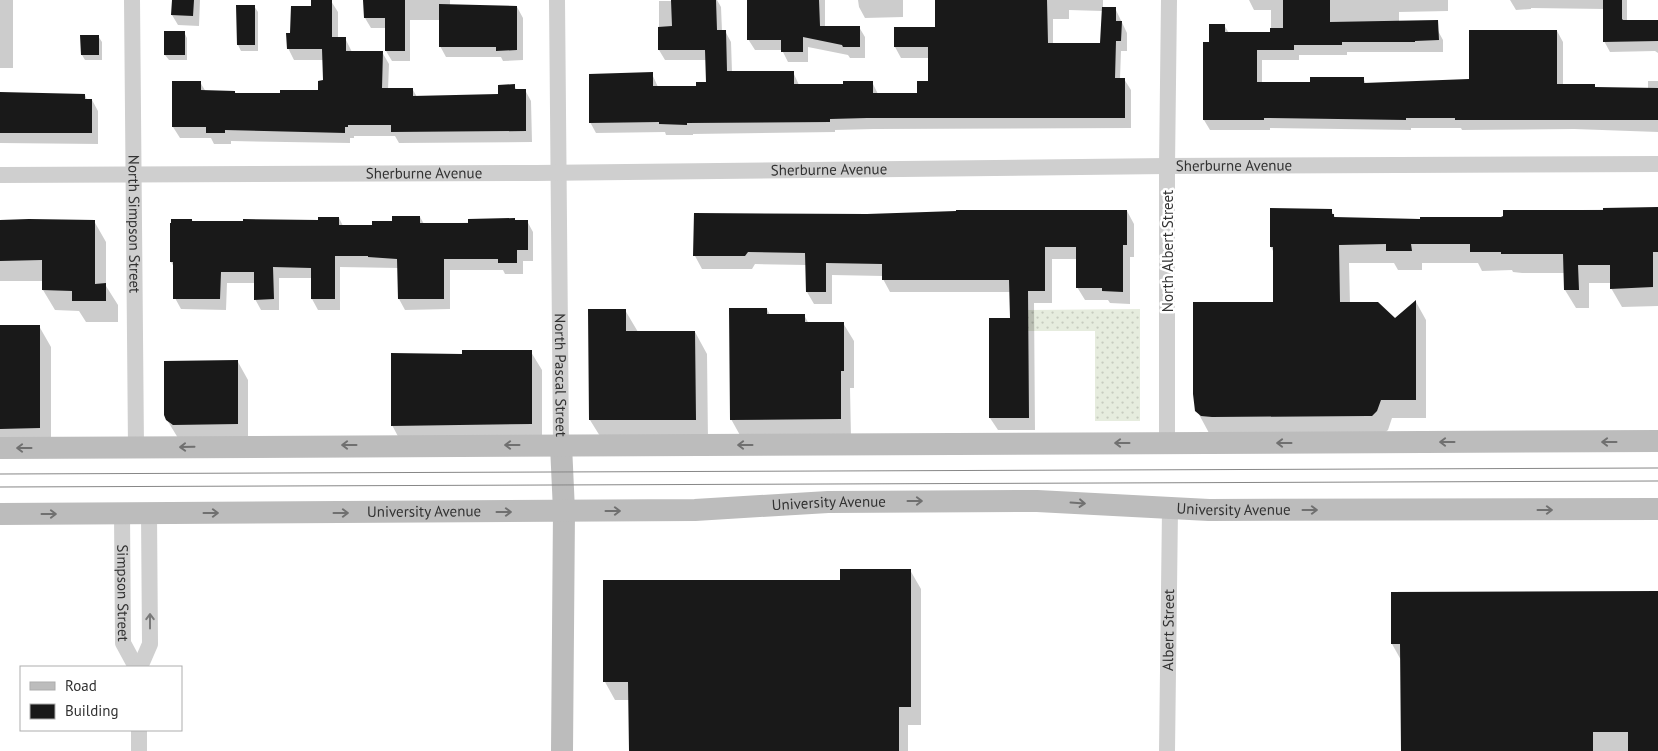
<svg xmlns="http://www.w3.org/2000/svg" width="1658" height="751" viewBox="0 0 1658 751" font-family="'PT Sans',sans-serif">
<style>
.grass{fill:url(#grass-dots)}
.shadow{fill:#0003;fill-rule:evenodd}
.building{fill:#191919}
.lines{fill:none;stroke-linecap:round;stroke-linejoin:round}
.street{stroke:#cfcfcf;stroke-width:16}
.secondary{stroke:#bcbcbc;stroke-width:22}
.tram{stroke:#878787;stroke-width:1}
.oneway{stroke:#707070}
.oneway2{stroke:#797979}
.labels{text-anchor:middle;stroke-width:5;stroke-linejoin:round;paint-order:stroke}
.street-label{font-size:15px;fill:#323232;stroke:#fff}
</style>
<defs>
<pattern id="grass-dots" width="8" height="8" patternUnits="userSpaceOnUse" patternTransform="scale(1.25)"><rect width="8" height="8" fill="#e6ecde"/><path d="M2 2h.1M6 6h.1" fill="none" stroke="#c6cbbf" stroke-width="1.8" stroke-linecap="round"/></pattern>
</defs>
<rect width="100%" height="100%" fill="#fff"/>
<path class="grass" d="M1140 309V421H1095V331H1028V310Z"/>
<path class="shadow" d="M0 0H13V68H0Z
M173 0H200L199 26 178 25 172 15Z
M365 0H450V5L517 7 523 18V60L503 61 501 57H446L440 46V20H410V61H392L386 51V28H371L365 18Z
M695 0H717L721 7 722 31H725L731 42 732 72H793L799 85H844L872 82 878 94H918L929 82V58H901L895 47V28H937V0H1103V8H1115L1127 33V51H1121L1120 79H1124L1131 90V128L874 129 835 130V132L693 134V135H666L665 132 596 133 590 122 652 74 658 87 697 88 707 83 706 60H665L659 50V1H695ZM1069 10 1103 11 1102 45H1053V19H1069Z
M748 0H825V27H859L865 37V58H850L848 55 808 47V62H788L782 50H755L748 39Z
M858 0H903V17L865 18 859 7Z
M1249 0H1448V11L1399 12V28L1437 29 1443 40V52H1347V55H1299V60H1262V83H1312L1363 78 1366 84 1470 80 1557 31 1563 42V85L1596 88 1648 89V81H1658V132L1574 129 1462 130 1461 128H1411V130L1270 128V130H1210L1204 120 1210 44 1224 25 1229 33H1271V10H1254Z
M1510 0H1627V20L1658 21V53L1655 51 1610 52 1604 41V9L1531 8V9L1516 10Z
M331 1 338 12V38H345L352 52H382L389 64 388 90H413L417 97 499 95 514 86 517 90H525L531 101 532 142 399 143 395 136H354V138H350V143L231 141V144H214L211 138H180L173 127 200 82 206 92H235L236 94H281L319 92 324 82V60H294L288 48 291 34 313 7Z
M254 6 258 12V51H241L238 45Z
M184 32 187 38V60H169L165 55Z
M98 36 102 42V60H85L82 55Z
M0 93 85 95 87 100H92L98 111V144L0 143Z
M1271 209 1331 210 1336 219 1421 220 1502 218 1505 216V211L1658 209V306L1622 307 1611 288V283H1589V308H1576L1565 290 1564 273H1522L1513 272 1512 270 1482 271 1478 263H1422V270H1398L1394 263H1349L1350 303 1395 320 1416 302 1426 320V418H1392L1388 430 1383 434 1209 433 1195 407 1274 303V253L1271 247Z
M1127 211 1134 224V257H1130V304L1110 303 1108 300H1085L1077 287V259H1052V303H1034L1035 430H998L990 418 1011 319V292H890L883 279V276L832 275V304H814L807 292 806 265 755 264 752 269H702L695 256V214L867 215Z
M420 217 424 224 527 221 533 232V261H523V274H505L503 270H450V309L405 310 399 299 398 268 340 267V310H318L312 299V278H279V310H261L255 299V283H227L226 310 181 309 175 298 174 267 171 262 192 220 193 222 319 221 339 218 343 226 373 227Z
M0 221H94L106 242V286L118 305V322H86L79 311 55 310 43 290V281H0Z
M767 309 770 315H804L809 324 843 323 854 341V388H850L851 437H741L731 419Z
M625 310 638 332H695L707 354 708 441H603L590 420Z
M0 326H39L51 347V449H0Z
M531 352 542 370V442L402 444 392 425 464 355Z
M238 362 248 380V442L178 438 167 420Z
M910 570 921 589V725H908V751H630V700H615L605 682 604 581H841Z
M1658 593V751H1402L1401 660 1392 644Z"/>
<path class="building" d="M172 0H194L193 16 171 15Z
M311 0H332V37H346V51H383L382 88H413V96L498 94V85L515 84V89H526V131L391 132V125H348V127H345V133L225 130V133H206V127H172V81H201V90L235 91V93H280V90H318V81L323 80 322 49H287L286 33H290L291 6H311Z
M363 0H405V51H385V18H364Z
M671 0H716L717 30H726L727 71H794V84H843V81H873V93H917V81H928V47H894V27H935V0H1047L1048 43H1100L1102 7H1116V21H1122L1121 41H1116L1115 78H1125V118H867L830 119V122L687 123V125L659 124V122L589 123V74L653 72V86H696V82H706L705 50H658V27L672 26Z
M747 0H819L820 26H860V47H843L842 45 803 37V52H781V40H747Z
M1283 0H1330V22L1438 20 1439 40 1415 41V42H1342V45H1294V50H1257V82H1310V77H1364V83L1469 79V30H1557V84H1595V87L1658 88V120H1455V118H1406V120L1264 118V120H1203V42H1209V24H1225V32H1270V28H1283Z
M1603 0H1622V19L1623 20H1658V41L1603 42Z
M439 4 517 6V50L496 51V47H439Z
M236 5H255V45H237Z
M164 31H185V55H164Z
M80 35H99V55H81Z
M0 92 85 94V99H92V133H0Z
M1658 207V252H1653V287L1610 289V265H1578L1579 290H1564L1563 254H1501V252H1470V244H1411L1412 251H1386V244L1339 245 1340 302H1378L1395 318 1416 300V400H1381L1377 411 1372 416H1368L1212 417 1201 416 1195 411 1193 394V302H1273V247H1270V208L1332 209V214H1334V217L1420 219V217H1501L1503 216V210H1603V208Z
M956 210H1127V245H1123V292L1102 291V288H1076V247H1045V291H1028L1029 418H989V318H1010L1009 280H882V264L826 263V292H806L805 253 748 252 745 256H693L694 213 867 214 956 211Z
M392 216H420V223H468V219L515 218V220H528V250H517V263H498V259H444V299H398L397 259 368 257V256H335V299H311V268L273 267 274 299 254 300V272H221L220 299H173V262H170V223H171V219H192V221H243V219L318 220V217H339V225H372V221H392Z
M29 219 95 220V284L106 283V301H72V291L42 290V260L0 261V220Z
M729 308H767V314H805V322H844V371H841V419L730 420Z
M588 309H626V331H695L696 420H589Z
M0 325H40V428L0 429Z
M462 350H532V424L391 426V353L462 354Z
M238 360V424L173 425 166 420 164 415V361Z
M840 569H911V707H899V751H629L628 682H603V580H840Z
M1658 591V751H1628V732H1593V751H1401L1400 644H1391V592Z"/>
<g class="lines">
<g class="street">
<path id="s1" d="M132 0 136 447"/>
<path id="s2" d="M557 0 561 445"/>
<path id="s3" d="M0 175 535 173 1167 166 1658 164"/>
<path d="M1167 443V166L1169 0"/>
<path id="s4" d="M122 514 123 643 136 667"/>
<path d="M140 667 150 644 149 513"/>
<path d="M139 751V730"/>
<path id="s5" d="M1167 751 1170 509"/>
</g>
<g class="secondary">
<path d="M561 445 564 511 562 751"/>
<path d="M0 448 1658 441"/>
<path id="s6" d="M0 514 695 510 828 502 1037 501 1209 510 1658 509"/>
</g>
<path class="tram" d="M0 474 1658 468
M0 487 1658 481"/>
</g>
<defs><path id="oneway-shaft" d="M-6 0H5M1.5-3L5.5 0L1.5 3" fill="none" stroke-width="1.6" stroke-linecap="round" stroke-linejoin="round" transform="scale(1.25)"/></defs>
<g class="oneway">
<use href="#oneway-shaft" transform="translate(1447 442) rotate(180)"/>
<use href="#oneway-shaft" transform="translate(1609 442) rotate(180)"/>
<use href="#oneway-shaft" transform="translate(1122 443) rotate(180)"/>
<use href="#oneway-shaft" transform="translate(1284 443) rotate(180)"/>
<use href="#oneway-shaft" transform="translate(349 445) rotate(180)"/>
<use href="#oneway-shaft" transform="translate(512 445) rotate(180)"/>
<use href="#oneway-shaft" transform="translate(745 445) rotate(180)"/>
<use href="#oneway-shaft" transform="translate(187 447) rotate(179)"/>
<use href="#oneway-shaft" transform="translate(24 448) rotate(180)"/>
<use href="#oneway-shaft" transform="translate(915 501)"/>
<use href="#oneway-shaft" transform="translate(1078 503) rotate(4)"/>
<use href="#oneway-shaft" transform="translate(1310 510)"/>
<use href="#oneway-shaft" transform="translate(1545 510)"/>
<use href="#oneway-shaft" transform="translate(613 511)"/>
<use href="#oneway-shaft" transform="translate(504 512)"/>
<use href="#oneway-shaft" transform="translate(211 513)"/>
<use href="#oneway-shaft" transform="translate(341 513)"/>
<use href="#oneway-shaft" transform="translate(49 514)"/>
</g>
<use class="oneway2" href="#oneway-shaft" transform="translate(150 621) rotate(-90)"/>
<g class="labels">
<g class="street-label">
<text dy="5" stroke="none"><textPath href="#s3" startOffset="1234">Sherburne Avenue</textPath></text>
<text dy="5" stroke="none"><textPath href="#s3" startOffset="829">Sherburne Avenue</textPath></text>
<text dy="5" stroke="none"><textPath href="#s3" startOffset="424">Sherburne Avenue</textPath></text>
<text dy="5" stroke="none"><textPath href="#s1" startOffset="224">North Simpson Street</textPath></text>
<text transform="translate(1168 251) rotate(-90)" y="5">North Albert Street</text>
<text dy="5" stroke="none"><textPath href="#s2" startOffset="375">North Pascal Street</textPath></text>
<text dy="5" stroke="none"><textPath href="#s6" startOffset="829">University Avenue</textPath></text>
<text dy="5" stroke="none"><textPath href="#s6" startOffset="1234">University Avenue</textPath></text>
<text dy="5" stroke="none"><textPath href="#s6" startOffset="424">University Avenue</textPath></text>
<text dy="5" stroke="none"><textPath href="#s4" startOffset="79">Simpson Street</textPath></text>
<text dy="5" stroke="none"><textPath href="#s5" startOffset="121">Albert Street</textPath></text>
</g>
</g>
<rect x="20" y="666" width="162" height="65" fill="#ffffff" stroke="#adadad"/>
<rect x="30" y="682" width="25" height="8" fill="#bcbcbc" stroke="#adadad"/>
<text x="65" y="691" font-size="15" fill="#323232">Road</text>
<rect x="30" y="704" width="25" height="15" fill="#191919" stroke="#adadad"/>
<text x="65" y="716" font-size="15" fill="#323232">Building</text>
</svg>
